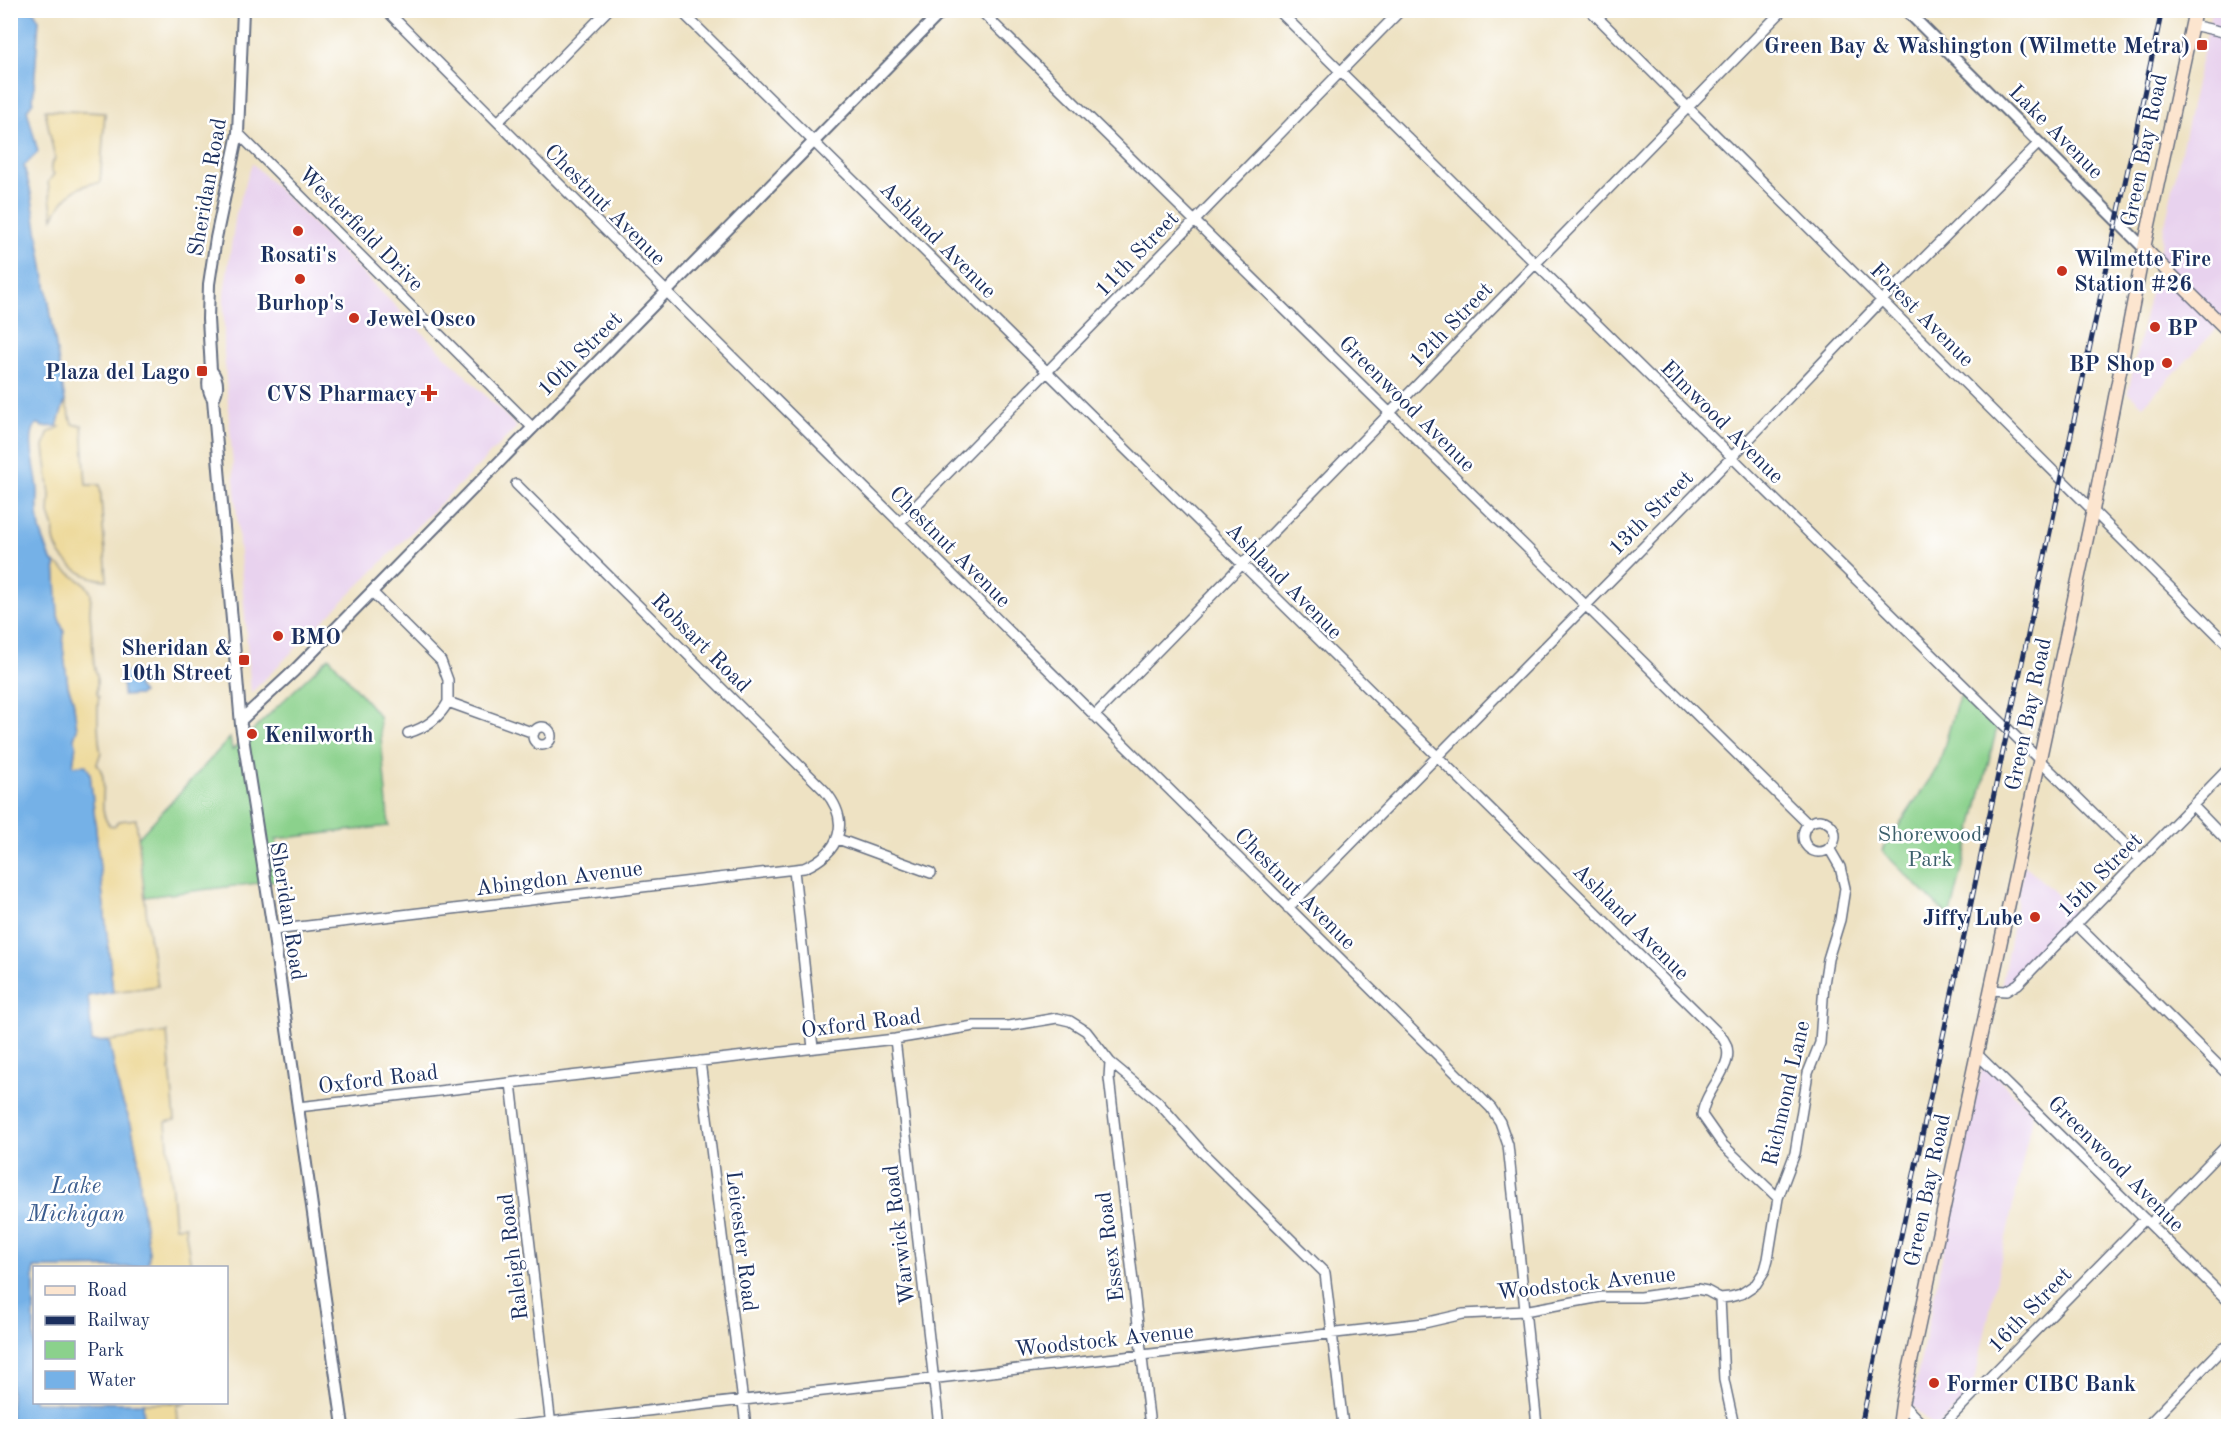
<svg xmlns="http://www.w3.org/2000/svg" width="2239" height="1437" viewBox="0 0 2239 1437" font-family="'Old Standard TT',serif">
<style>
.built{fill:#e8d2ee}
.green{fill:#8bd18c;stroke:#538075;stroke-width:1.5}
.sand{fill:#eeda9e;stroke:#84847e;stroke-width:1.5}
.water{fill:#75b1e7;stroke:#4870a2;stroke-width:1.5}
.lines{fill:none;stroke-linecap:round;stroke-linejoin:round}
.minor-casing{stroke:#656e81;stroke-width:12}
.tertiary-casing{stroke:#656e81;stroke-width:14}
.secondary-casing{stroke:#656e81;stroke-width:15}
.minor{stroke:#fff;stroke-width:9}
.tertiary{stroke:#fff;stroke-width:10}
.secondary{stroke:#fce5cf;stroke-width:12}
.rail-casing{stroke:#1b2f5e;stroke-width:5}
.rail{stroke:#fff;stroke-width:3;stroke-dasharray:9;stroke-linecap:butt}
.poi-dot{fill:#c8321e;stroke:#fff;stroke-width:2}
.labels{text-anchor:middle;stroke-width:5;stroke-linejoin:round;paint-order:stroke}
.poi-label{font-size:22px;font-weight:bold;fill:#1b2f5e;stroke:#fff;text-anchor:end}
.street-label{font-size:22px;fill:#1b2f5e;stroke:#fff}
.park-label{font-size:22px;fill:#3d606c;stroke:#fff}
.water-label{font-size:24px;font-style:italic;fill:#3a5c8e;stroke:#fff}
</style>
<rect width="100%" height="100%" fill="#fff"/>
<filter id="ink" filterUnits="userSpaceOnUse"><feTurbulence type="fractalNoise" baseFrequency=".0167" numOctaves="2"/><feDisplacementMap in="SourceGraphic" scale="12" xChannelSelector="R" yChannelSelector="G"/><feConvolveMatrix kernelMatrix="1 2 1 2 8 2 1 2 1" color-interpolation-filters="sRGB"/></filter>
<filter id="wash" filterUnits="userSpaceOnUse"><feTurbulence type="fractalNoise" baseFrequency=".008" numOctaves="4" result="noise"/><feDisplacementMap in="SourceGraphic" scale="24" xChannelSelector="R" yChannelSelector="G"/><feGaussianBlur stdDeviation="1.35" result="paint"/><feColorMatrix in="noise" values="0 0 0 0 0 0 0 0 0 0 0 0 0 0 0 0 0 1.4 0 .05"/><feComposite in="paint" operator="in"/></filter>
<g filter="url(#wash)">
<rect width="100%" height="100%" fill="#eee2c3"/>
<path class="built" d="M2212 11H2228V317L2143 406 2128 392Z
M252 163 517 427 251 693 224 353V294L236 213Z
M2024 864 2080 917 2015 982 2001 988Z
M1983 1062 2033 1114 1972 1392 1938 1426H1933L1911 1405Z"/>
<path class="green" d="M329 657 379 716 389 826 276 839 283 880 145 897 138 838 230 738 232 750Z
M1962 694 1997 728 1950 918 1882 851 1939 765 1956 705Z"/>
<path class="sand" d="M45 110 105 113 100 183C77 183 63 197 53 218L48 182 54 174 51 170V165L55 159Z
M65 401 72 423 75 425H82L86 485H100L107 580C82 580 50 556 54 528L49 514 50 495 44 447 48 433 60 427 57 426Z
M55 563 86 585 91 593 90 613 94 665 97 676V694L99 697C97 704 98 744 101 752L97 764C112 783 94 808 110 826H114L119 821 136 819 149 936 158 986 113 992 90 773 73 766 76 744 74 738 77 729 73 699 68 686 63 647 64 632 58 616Z
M167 1032 175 1120 166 1122 175 1227 185 1226 191 1267H148L149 1252 141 1200 138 1157 131 1124 120 1095 109 1041Z
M143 1403H188L177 1405 178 1426H144Z"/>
<path class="water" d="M10 11H34L39 20 33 102 27 110 38 152 24 166 31 193 65 401 57 426 42 427 40 424H36C24 441 40 478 38 497 37 509 38 518 40 529 43 540 48 550 51 560L55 563 58 616 64 632 63 647 68 686 73 699 77 729 74 738 76 744 73 766 86 765 90 773 113 992 88 996 92 1042 109 1041 120 1095 131 1124 138 1157 141 1200 149 1252 148 1267 34 1268V1402L143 1403 144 1426H11Z
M132 671 136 675 138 687 143 693 139 695 123 696 122 674Z"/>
</g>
<g filter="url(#ink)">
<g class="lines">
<defs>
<path id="minor" d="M386 10 681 306 1491 1108 1500 1122 1508 1145 1537 1426
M680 10 1720 1035C1744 1061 1705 1086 1702 1115L1723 1145 1778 1198
M980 10 1808 824
M1278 10 2140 859
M1590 10 2228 645
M2192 25 2228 33
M498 122 608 10
M238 133 533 428
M899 523 1401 10
M372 592 441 661 448 680V702L534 733
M1094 716 1783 10
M533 736a9 9 0 1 1 18 0a9 9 0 1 1-18 0Z
M408 733C425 728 439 719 448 702
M2193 806 2228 842
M1803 836a16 16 0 1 1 32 0a16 16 0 1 1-32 0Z
M838 839 931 873
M794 870 813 1048
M1288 908 1732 457 1882 300 2039 143
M2076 924 2228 1075
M273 930 804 868C839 853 852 823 825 791L516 484
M1990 990 2006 991 2018 984 2228 769
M895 1039 939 1426
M1976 1053 2228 1301
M700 1061 746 1426
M1110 1062 1109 1078 1150 1426
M511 1083 551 1426
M298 1107 895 1039 974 1026H1009L1057 1018 1070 1021 1086 1031 1110 1062 1157 1101 1202 1152 1325 1273 1343 1426
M2150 1224 2228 1144
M1720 1298 1724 1380 1734 1426
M1902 1404 1924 1426
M514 1426 1424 1323 1463 1314 1524 1311 1601 1297H1640L1697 1289 1707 1291 1720 1298 1730 1297 1741 1294 1756 1284 1765 1270 1768 1259 1778 1198 1795 1153 1808 1073 1820 1043 1824 984 1828 959 1840 920 1845 888 1840 867 1829 848
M1942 1426 2145 1219
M2147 1426 2222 1349 2228 1346"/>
<path id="tertiary" d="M243 10 238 133 216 238 209 284 208 319 211 370C207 380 207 390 213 399L241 725 273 930 343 1426
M1906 10 2144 248
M211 370C218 379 219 389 213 399
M241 720 294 671 943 10"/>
<path id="secondary" d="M2144 248 2228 331
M1899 1426 1902 1404 2093 510 2144 248 2195 10"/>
</defs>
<use href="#minor" class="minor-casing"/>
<use href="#tertiary" class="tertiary-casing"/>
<use href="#secondary" class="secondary-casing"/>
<use href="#minor" class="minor"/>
<use href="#tertiary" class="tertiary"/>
<use href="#secondary" class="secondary"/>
<defs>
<path id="rail" d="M1861 1426 1999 770 2162 10"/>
</defs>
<use href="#rail" class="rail-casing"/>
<use href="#rail" class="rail"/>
</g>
</g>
<g class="poi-dot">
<rect x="2196" y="39" width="12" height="12" rx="3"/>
<circle cx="298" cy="231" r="6"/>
<circle cx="2062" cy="271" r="6"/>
<circle cx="300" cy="279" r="6"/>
<circle cx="354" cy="318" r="6"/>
<circle cx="2155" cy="327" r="6"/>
<circle cx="2167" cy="363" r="6"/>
<rect x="196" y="365" width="12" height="12" rx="3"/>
<path d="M426 384h6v6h6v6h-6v6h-6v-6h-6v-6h6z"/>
<circle cx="278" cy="636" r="6"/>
<rect x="238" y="654" width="12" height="12" rx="3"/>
<circle cx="252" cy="734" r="6"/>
<circle cx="2035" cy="917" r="6"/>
<circle cx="1934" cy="1383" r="6"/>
</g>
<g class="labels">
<g class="poi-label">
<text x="2190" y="53">Green Bay &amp; Washington (Wilmette Metra)</text>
<text x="298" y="262" text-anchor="middle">Rosati's</text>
<text x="2074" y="266" text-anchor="start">Wilmette Fire<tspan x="2074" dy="25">Station #26</tspan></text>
<text x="300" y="310" text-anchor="middle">Burhop's</text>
<text x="366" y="326" text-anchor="start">Jewel-Osco</text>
<text x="2167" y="335" text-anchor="start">BP</text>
<text x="2155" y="371">BP Shop</text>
<text x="190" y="379">Plaza del Lago</text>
<text x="417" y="401">CVS Pharmacy</text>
<text x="290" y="644" text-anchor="start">BMO</text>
<text x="232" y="655">Sheridan &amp;<tspan x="232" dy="25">10th Street</tspan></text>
<text x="264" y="742" text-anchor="start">Kenilworth</text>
<text x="2023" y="925">Jiffy Lube</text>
<text x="1946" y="1391" text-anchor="start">Former CIBC Bank</text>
</g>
<g class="street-label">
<text transform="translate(2057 131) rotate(45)" y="8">Lake Avenue</text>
<text transform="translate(2143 150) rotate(-78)" y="8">Green Bay Road</text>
<text transform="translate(206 187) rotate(-80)" y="8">Sheridan Road</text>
<text transform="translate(606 204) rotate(45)" y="8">Chestnut Avenue</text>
<text transform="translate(362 228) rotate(45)" y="8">Westerfield Drive</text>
<text transform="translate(939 239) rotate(45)" y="8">Ashland Avenue</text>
<text transform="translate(1136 253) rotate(-46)" y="8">11th Street</text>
<text transform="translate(1923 314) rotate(45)" y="8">Forest Avenue</text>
<text transform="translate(1450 324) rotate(-46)" y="8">12th Street</text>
<text transform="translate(579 353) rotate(-45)" y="8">10th Street</text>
<text transform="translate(1408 403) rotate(45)" y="8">Greenwood Avenue</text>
<text transform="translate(1723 421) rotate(45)" y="8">Elmwood Avenue</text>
<text transform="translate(1650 512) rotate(-45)" y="8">13th Street</text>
<text transform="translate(951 546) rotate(45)" y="8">Chestnut Avenue</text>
<text transform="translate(1285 580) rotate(45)" y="8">Ashland Avenue</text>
<text transform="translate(702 642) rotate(45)" y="8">Robsart Road</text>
<text transform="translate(2027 714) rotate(-78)" y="8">Green Bay Road</text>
<text transform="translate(2099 874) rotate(-45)" y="8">15th Street</text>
<text transform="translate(559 877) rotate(-7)" y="8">Abingdon Avenue</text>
<text transform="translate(1296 888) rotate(45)" y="8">Chestnut Avenue</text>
<text transform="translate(289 911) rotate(81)" y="8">Sheridan Road</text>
<text transform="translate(1632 921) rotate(45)" y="8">Ashland Avenue</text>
<text transform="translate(861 1022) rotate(-7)" y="8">Oxford Road</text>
<text transform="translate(378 1078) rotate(-7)" y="8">Oxford Road</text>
<text transform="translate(1785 1093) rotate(-77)" y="8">Richmond Lane</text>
<text transform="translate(2117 1163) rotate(45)" y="8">Greenwood Avenue</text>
<text transform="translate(1926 1190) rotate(-78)" y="8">Green Bay Road</text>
<text transform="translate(898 1235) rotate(-97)" y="8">Warwick Road</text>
<text transform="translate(743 1241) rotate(83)" y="8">Leicester Road</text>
<text transform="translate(1109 1247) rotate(-97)" y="8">Essex Road</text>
<text transform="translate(512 1257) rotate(-97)" y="8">Raleigh Road</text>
<text transform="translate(1586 1282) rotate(-6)" y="8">Woodstock Avenue</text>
<text transform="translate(2029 1309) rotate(-46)" y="8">16th Street</text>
<text transform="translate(1104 1339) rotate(-6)" y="8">Woodstock Avenue</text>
</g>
<g class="park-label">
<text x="1930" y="841">Shorewood<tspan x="1930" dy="25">Park</tspan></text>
</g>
<g class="water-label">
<text x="76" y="1193">Lake<tspan x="76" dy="28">Michigan</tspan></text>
</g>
</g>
<rect width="2239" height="1437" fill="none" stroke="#fff" stroke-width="36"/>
<rect x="33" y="1266" width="195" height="138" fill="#ffffff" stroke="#a4acbf" stroke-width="1.5"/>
<rect x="45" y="1286" width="30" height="9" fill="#fce5cf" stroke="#a4acbf" stroke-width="1.5"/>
<text x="87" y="1296" font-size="18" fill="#1b2f5e">Road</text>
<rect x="45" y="1316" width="30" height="9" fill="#1b2f5e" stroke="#a4acbf" stroke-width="1.5"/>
<text x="87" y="1326" font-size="18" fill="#1b2f5e">Railway</text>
<rect x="45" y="1341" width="30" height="18" fill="#8bd18c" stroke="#a4acbf" stroke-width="1.5"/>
<text x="87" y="1356" font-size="18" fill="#1b2f5e">Park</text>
<rect x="45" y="1371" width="30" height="18" fill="#75b1e7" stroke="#a4acbf" stroke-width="1.5"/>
<text x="87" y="1386" font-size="18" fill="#1b2f5e">Water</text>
</svg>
